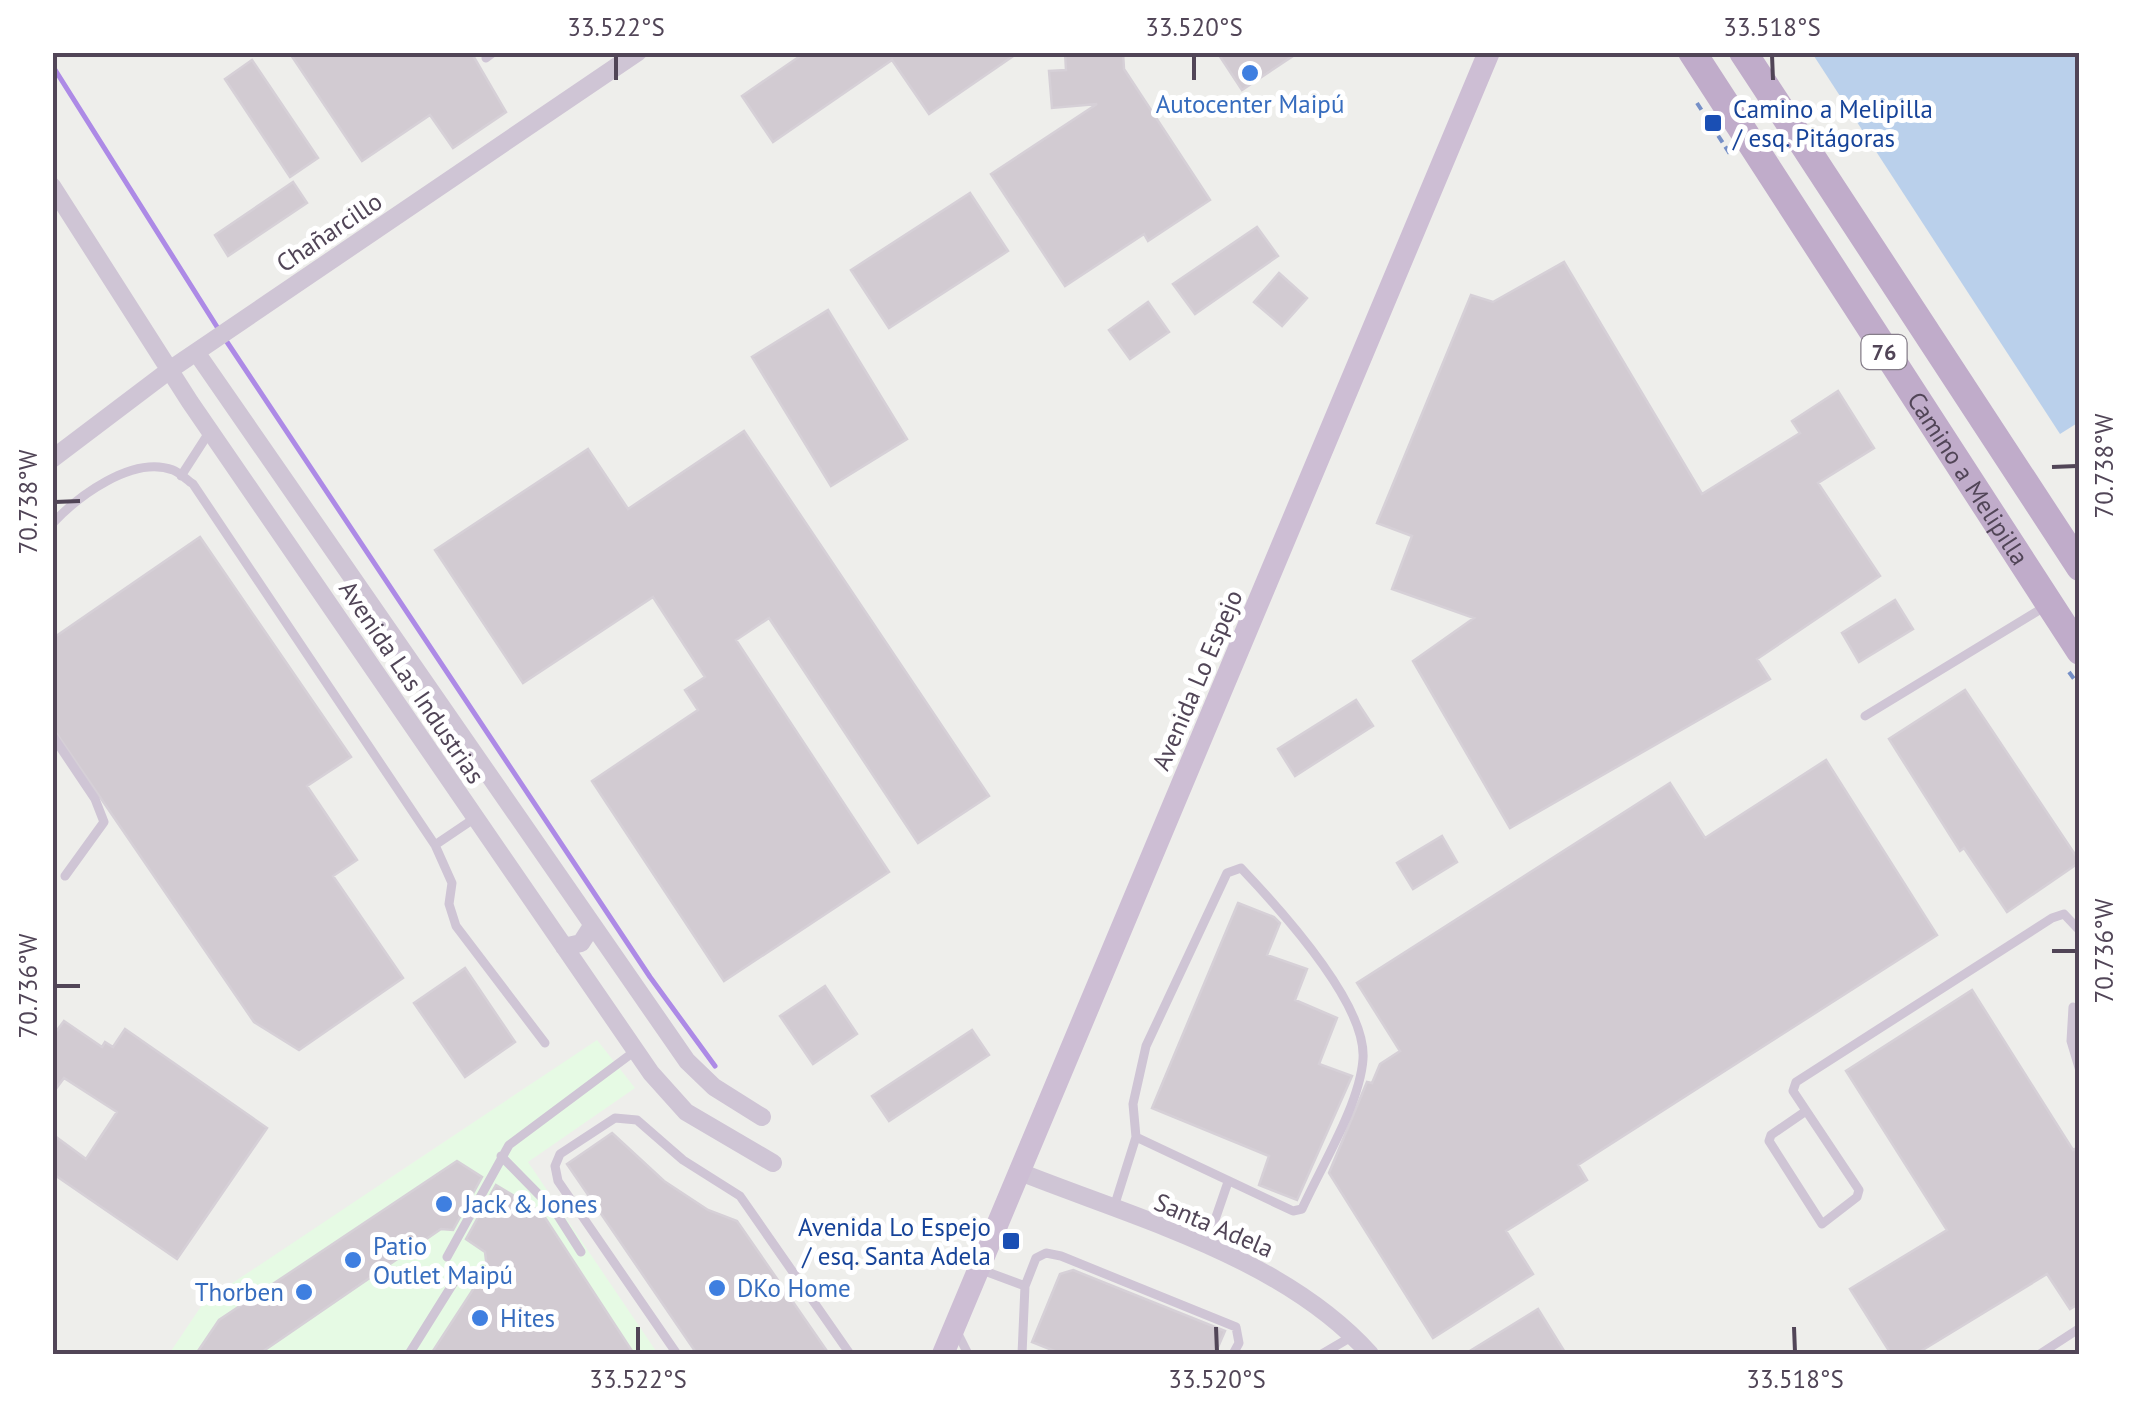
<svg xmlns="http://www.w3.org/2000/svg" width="2132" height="1407" viewBox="0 0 2132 1407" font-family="'PT Sans',sans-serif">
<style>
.commercial{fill:#e6fae4}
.green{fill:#bad0eb}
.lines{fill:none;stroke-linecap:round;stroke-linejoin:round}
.stream{stroke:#ad8ae6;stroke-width:5}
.building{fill:#d2cbd2;stroke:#d6d0d7;stroke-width:2.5}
.path{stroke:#758fc7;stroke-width:4;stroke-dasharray:8 5;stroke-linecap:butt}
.service{stroke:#cfc5d5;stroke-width:9}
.minor{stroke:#cfc5d5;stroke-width:18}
.secondary{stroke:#cdbed4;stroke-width:22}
.primary{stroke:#c0acca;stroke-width:28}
.ticks{fill:none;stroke:#514557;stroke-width:4}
.shop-dot{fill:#3f7fe0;stroke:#fff;stroke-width:4}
.transit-dot{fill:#1a4fb4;stroke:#fff;stroke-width:4}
.labels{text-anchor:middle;stroke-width:10;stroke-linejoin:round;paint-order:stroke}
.shield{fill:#fff;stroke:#857d89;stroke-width:2.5}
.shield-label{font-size:22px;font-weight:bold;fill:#514557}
.shop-label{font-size:25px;fill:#366cbe;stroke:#fff;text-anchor:start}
.transit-label{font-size:25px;fill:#164399;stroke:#fff;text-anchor:start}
.street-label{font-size:25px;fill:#514557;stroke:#fff}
.neatline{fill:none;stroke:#514557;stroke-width:4}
.ticks-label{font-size:25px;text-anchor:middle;fill:#514557}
</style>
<rect width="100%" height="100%" fill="#eeeeeb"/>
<path class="commercial" d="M597 1040 635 1088 528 1162 658 1354H169L204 1302Z"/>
<path class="green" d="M1812 53H2079V422L2060 434Z"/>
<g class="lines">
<path class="stream" d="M52 65 219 330
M225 339 650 977 715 1066"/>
</g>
<path class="building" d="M289 52H471L506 112 453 148 430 115 362 161Z
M806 52H1019L929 114 892 60 773 142 742 96Z
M1065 52H1123L1124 69 1210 200 1148 241 1144 234 1065 286 991 174 1097 104 1052 108 1049 71 1066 70Z
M1217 52H1299L1242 90Z
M252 60 318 158 290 177 225 79Z
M293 182 307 203 228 256 215 235Z
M970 193 1008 251 889 328 851 270Z
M1257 227 1278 256 1195 314 1173 284Z
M1564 262 1702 494 1800 433 1792 421 1838 391 1874 448 1818 483 1880 576 1757 659 1770 679 1510 828 1413 661 1474 618 1392 589 1412 536 1377 523 1471 295 1493 302Z
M1279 273 1307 298 1282 326 1254 302Z
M1148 302 1169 332 1130 359 1109 330Z
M828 310 907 439 831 486 752 357Z
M744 431 989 796 918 843 769 618 736 640 889 872 724 981 592 781 698 710 685 690 705 677 653 597 523 683 435 550 588 449 628 509Z
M200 537 351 757 307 786 357 860 333 876 403 978 299 1050 254 1022 52 727V639Z
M1895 600 1913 629 1859 662 1842 633Z
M1965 690 2080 862 2007 912 1964 848 1960 851 1889 739Z
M1356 700 1373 726 1295 776 1278 749Z
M1826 760 1937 935 1578 1165 1587 1180 1506 1231 1533 1274 1433 1338 1329 1173 1367 1082 1372 1083 1380 1064 1400 1051 1357 983 1670 783 1705 838Z
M1442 836 1457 862 1413 889 1397 863Z
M1238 903 1274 917 1280 923 1267 955 1307 969 1295 1000 1337 1018 1319 1064 1352 1076 1297 1200 1259 1185 1269 1156 1152 1108Z
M465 968 515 1042 465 1077 414 1003Z
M825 986 857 1034 813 1064 780 1016Z
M1972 990 2073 1150 2080 1146V1303L2070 1309 2047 1274 1916 1354H1891L1850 1289 1947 1230 1846 1071Z
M64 1021 102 1047 105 1042 113 1047 125 1029 267 1128 177 1259 52 1173V1134L86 1159 117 1112 64 1078 52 1094V1037Z
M972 1030 989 1055 889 1121 872 1096Z
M612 1133 664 1181 708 1210 737 1221 829 1354H697L567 1164Z
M457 1161 482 1177 453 1230 441 1229 259 1354H196L219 1320Z
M496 1185 542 1213 634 1354H431L487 1268 485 1252 466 1239Z
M1073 1270 1225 1331 1215 1354H1062L1032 1342 1060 1274Z
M1538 1309 1566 1354H1465Z"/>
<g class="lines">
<path class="path" d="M1697 103 1730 154
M2069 672 2080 687"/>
<path class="service" d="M486 58 494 52
M181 476 210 431
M52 524C77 497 132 455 173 470 179 472 187 480 193 484L435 845 452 883 449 904 456 926 545 1043
M1865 716 2046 606
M52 735 95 799 104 822 65 876
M435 845 475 818
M2073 1007 2071 1041 2080 1071
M1806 1111 1771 1135 1769 1141 1822 1224 1857 1197 1859 1190 1793 1091 1796 1082 2052 918 2064 914 2080 931
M501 1156 555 1211 581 1252
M1114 1207 1136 1137 1133 1104 1146 1046 1227 873 1241 868C1278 907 1367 1003 1363 1059 1360 1104 1321 1167 1302 1209L1293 1211 1136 1137
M1206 1246 1228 1182
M447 1257 509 1145 635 1051
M982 1270 1025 1286 1036 1258 1046 1253 1061 1256 1236 1327 1239 1343 1233 1354
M956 1330 968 1354
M409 1354 459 1274
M677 1354 558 1181 555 1166 560 1154 615 1118 637 1120 683 1160 740 1196 850 1354
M1022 1354 1025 1286
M1322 1354 1351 1337
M2040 1354 2080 1328"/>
<path class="minor" d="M52 186 190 402 651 1073 686 1112 773 1163
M196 352 687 1061 714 1087 762 1117
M52 459 171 369 638 52
M564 947 581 943 592 926
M1020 1172C1138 1219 1284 1258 1370 1354"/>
<path class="secondary" d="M943 1354 1489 52"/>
<g class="primary">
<path id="s1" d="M1692 52 2080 651"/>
<path d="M1743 52 2080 567"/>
</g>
</g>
<path class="ticks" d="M616 55V80M1194 55V80M1772 55 1773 80M2052 467 2077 466M55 502 80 501M2052 951H2077M55 986H80M638 1327V1352M1216 1327 1217 1352M1794 1327 1795 1352"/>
<g class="shop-dot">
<circle cx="1250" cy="73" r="10"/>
<circle cx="444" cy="1204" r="10"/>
<circle cx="353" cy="1260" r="10"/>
<circle cx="717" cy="1288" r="10"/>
<circle cx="304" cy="1292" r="10"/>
<circle cx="480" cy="1318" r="10"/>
</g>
<g class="transit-dot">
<rect x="1703" y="113" width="20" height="20" rx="5"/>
<rect x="1001" y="1231" width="20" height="20" rx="5"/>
</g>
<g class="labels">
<rect class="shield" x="1861.5" y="335" width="45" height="34" rx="8"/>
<g class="shield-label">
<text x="1884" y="360">76</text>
</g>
<g class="shop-label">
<text x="1250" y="113" text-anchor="middle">Autocenter Maipú</text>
<text x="464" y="1213">Jack &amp; Jones</text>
<text x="373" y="1255">Patio<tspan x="373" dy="29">Outlet Maipú</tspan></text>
<text x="737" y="1297">DKo Home</text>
<text x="284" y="1301" text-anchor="end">Thorben</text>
<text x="500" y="1327">Hites</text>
</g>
<g class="transit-label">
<text x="1733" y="118">Camino a Melipilla<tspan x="1733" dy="29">/ esq. Pitágoras</tspan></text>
<text x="991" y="1236" text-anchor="end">Avenida Lo Espejo<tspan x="991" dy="29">/ esq. Santa Adela</tspan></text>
</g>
<g class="street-label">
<text transform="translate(329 232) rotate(-34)" y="9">Chañarcillo</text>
<text dy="9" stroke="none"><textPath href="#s1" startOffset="508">Camino a Melipilla</textPath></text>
<text transform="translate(1197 680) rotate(-67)" y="9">Avenida Lo Espejo</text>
<text transform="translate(412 682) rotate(56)" y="9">Avenida Las Industrias</text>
<text transform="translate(1214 1225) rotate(23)" y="9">Santa Adela</text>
</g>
</g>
<rect width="2132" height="1407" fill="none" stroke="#ffffff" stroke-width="110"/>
<rect x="55" y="55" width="2022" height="1297" class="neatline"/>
<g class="ticks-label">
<text x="616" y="36">33.522°S</text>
<text x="1194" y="36">33.520°S</text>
<text x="1772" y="36">33.518°S</text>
<text transform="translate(2104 466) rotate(-90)" y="9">70.738°W</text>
<text transform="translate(28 502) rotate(-90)" y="9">70.738°W</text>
<text transform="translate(2104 951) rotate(-90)" y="9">70.736°W</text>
<text transform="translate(28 986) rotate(-90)" y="9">70.736°W</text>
<text x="638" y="1388">33.522°S</text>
<text x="1217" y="1388">33.520°S</text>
<text x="1795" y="1388">33.518°S</text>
</g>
</svg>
